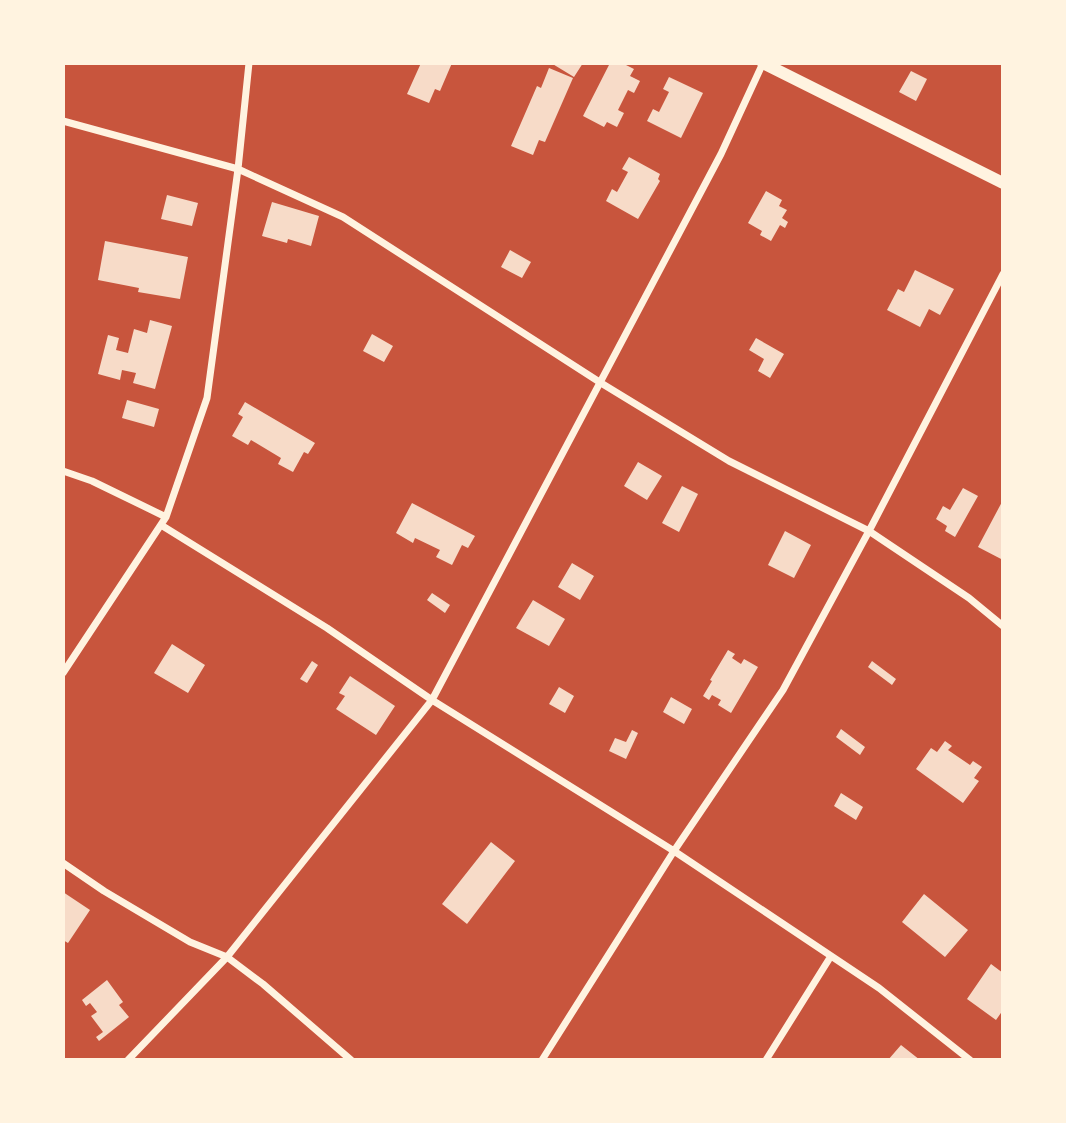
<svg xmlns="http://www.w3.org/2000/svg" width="1066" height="1123" viewBox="0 0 1066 1123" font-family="Commissioner,sans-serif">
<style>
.building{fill:#f7dbc8}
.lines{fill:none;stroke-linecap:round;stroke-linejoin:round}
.minor{stroke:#fff3e0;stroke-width:7}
.tertiary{stroke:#fff3e0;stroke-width:12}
</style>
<rect width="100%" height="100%" fill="#c8553d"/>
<path class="building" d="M421 63H452L440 91 435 89 429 103 407 94Z
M551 63H583L574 77Z
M610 63H622L634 69 630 76 640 81 634 93 628 90 618 110 624 113 617 127 607 122 604 127 583 116Z
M549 68 573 78 545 142 539 140 533 155 511 146 537 86 541 88Z
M911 71 927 79 916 101 899 92Z
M669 77 703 93 681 138 647 121 653 109 659 112 669 92 663 89Z
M629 157 660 174 658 179 660 181 638 219 606 201 612 189 617 192 628 172 622 169Z
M766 191 782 200 779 206 787 210 782 218 788 222 785 228 780 225 771 241 760 235 762 231 748 223Z
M167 195 198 203 192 226 161 219Z
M272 202 319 216 311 246 288 239 287 243 262 236Z
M105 241 188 257 180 299 138 292 139 288 98 280Z
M510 250 531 262 522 278 501 267Z
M915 270 954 289 940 315 929 309 920 327 887 310 898 289 904 292Z
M150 320 172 326 155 389 133 383 136 373 122 370 120 380 98 374 108 335 119 338 116 350 128 353 134 329 147 333Z
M372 334 393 346 384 362 363 351Z
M756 338 784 354 770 378 758 371 764 359 749 350Z
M127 400 159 409 154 427 122 418Z
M245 402 315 443 308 454 304 452 293 472 278 464 281 458 251 440 248 445 232 436 243 417 238 414Z
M638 462 662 476 647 500 624 486Z
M682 486 698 494 679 532 662 523Z
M963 488 978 496 955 537 945 531 947 526 936 519 943 506 950 510Z
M1003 500V560L978 547Z
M412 503 475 536 468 548 462 545 452 565 436 557 440 550 415 538 413 543 396 533Z
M785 531 811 545 794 578 768 565Z
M572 563 594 576 580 600 558 587Z
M432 593 450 605 445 613 427 600Z
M533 600 565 619 549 646 516 628Z
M172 644 205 665 188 693 154 673Z
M728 650 735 654 732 658 741 664 744 659 758 667 731 713 718 705 721 700 712 695 709 700 703 696 712 681 710 680Z
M312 661 318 665 307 683 300 679Z
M872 661 896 679 892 685 868 667Z
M350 676 395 706 376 735 336 709 345 696 339 693Z
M559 687 574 696 565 713 549 704Z
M671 697 692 709 684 724 663 712Z
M841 729 865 747 860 755 836 737Z
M632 730 638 733 626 759 609 751 615 738 626 742Z
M945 741 952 746 948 750 970 765 973 761 982 767 974 778 979 781 963 803 916 769 931 748 937 752Z
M841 793 863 807 856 820 834 806Z
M491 842 515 861 467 924 442 904Z
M63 892 90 910 68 943 63 940Z
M924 894 968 930 945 957 902 922Z
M991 964 1003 973V1010L996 1020 967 999Z
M107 980 123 1002 119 1005 129 1017 99 1041 96 1037 103 1032 91 1016 97 1012 90 1003 86 1006 82 1000Z
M901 1045 920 1060H888Z"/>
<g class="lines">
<path class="minor" d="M63 121 238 169 343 217 601 383 729 461 869 531 969 598 1003 626
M63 471 92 481 166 517
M161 525 327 628 432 700 674 851 879 988 970 1060
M63 673 166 517 207 398 238 169 249 63
M63 863 104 891 190 942 227 957 263 984 351 1060
M128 1060 227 957 432 700 721 154 763 63
M542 1060 674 851 783 690 869 531 1003 274
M766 1060 831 956"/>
<path class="tertiary" d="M763 63 1003 183"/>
</g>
<rect width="1066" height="1123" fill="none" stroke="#fff3e0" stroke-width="130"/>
</svg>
